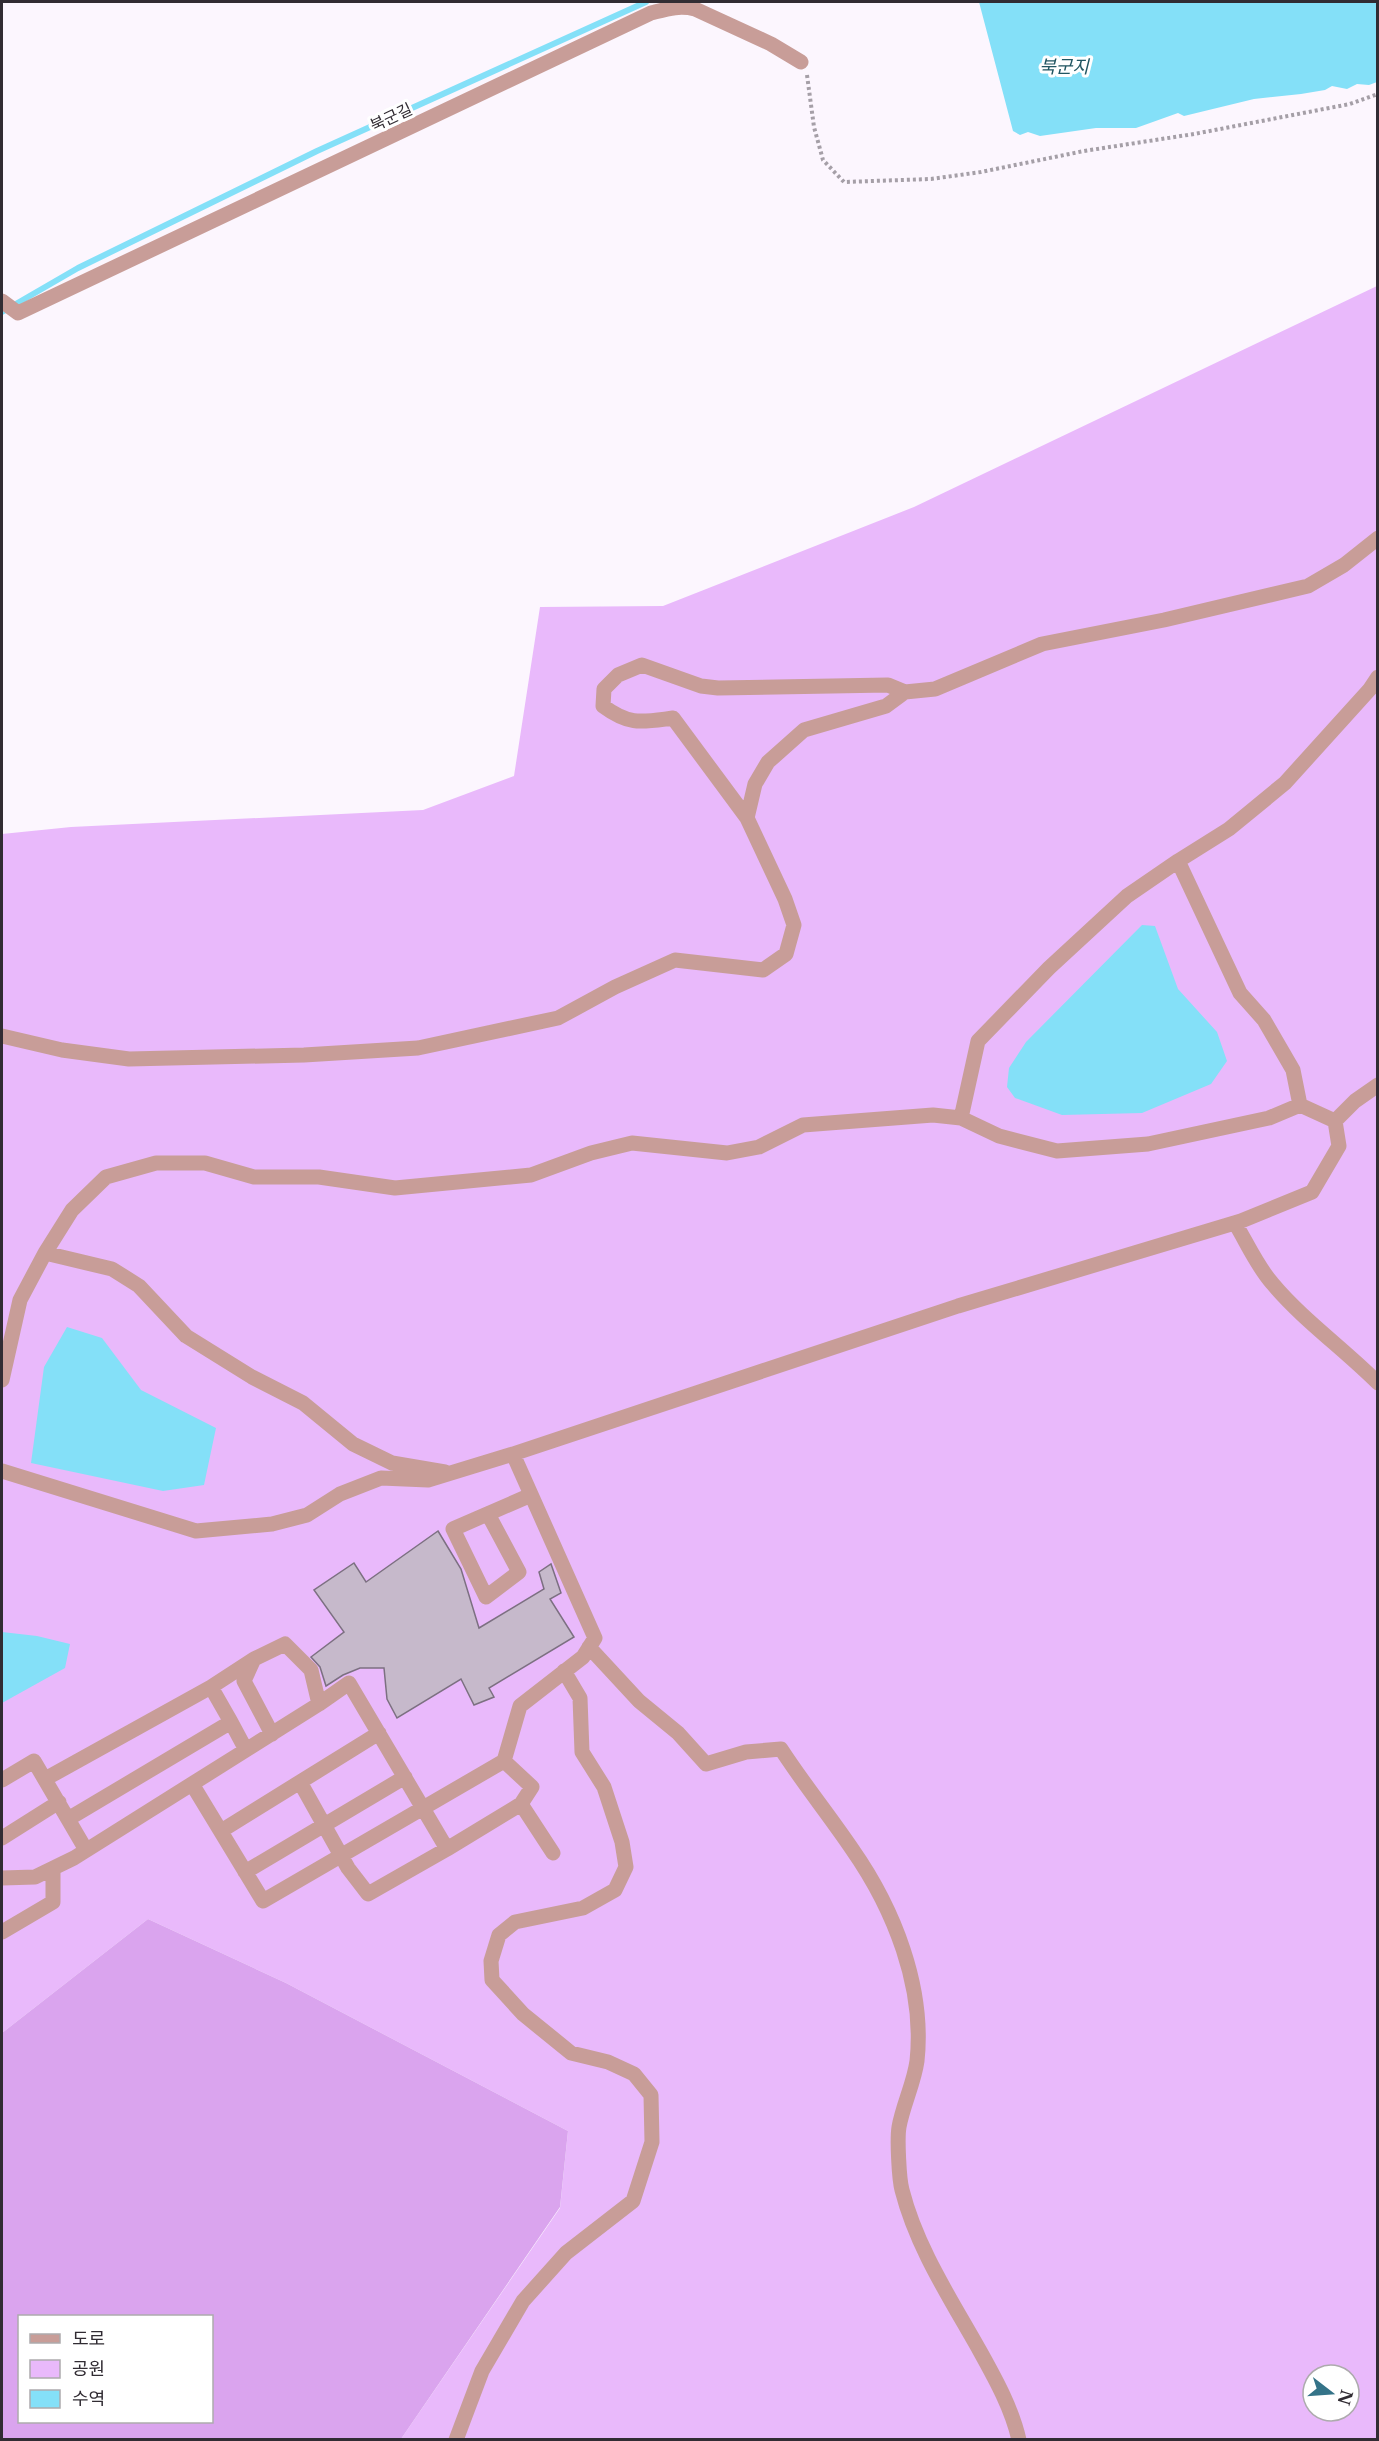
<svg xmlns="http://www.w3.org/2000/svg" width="1379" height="2441" viewBox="0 0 1379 2441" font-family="'Libre Baskerville','Noto Sans KR',serif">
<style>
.green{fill:#e9b9fb;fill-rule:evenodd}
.forest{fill:#daa4ee;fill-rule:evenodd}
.water{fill:#84e0f8}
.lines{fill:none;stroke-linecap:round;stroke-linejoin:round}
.stream{stroke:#84e0f8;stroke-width:6}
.building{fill:#c6b9cb;stroke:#7c7081;stroke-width:1.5}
.path{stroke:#a59fa7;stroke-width:4;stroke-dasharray:3 3;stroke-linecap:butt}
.minor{stroke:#c89d98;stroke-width:15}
.labels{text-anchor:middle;stroke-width:6;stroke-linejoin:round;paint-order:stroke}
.street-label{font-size:16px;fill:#312c33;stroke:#fff}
.water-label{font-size:18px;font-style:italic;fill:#215662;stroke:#fff}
</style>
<rect width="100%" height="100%" fill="#fcf6fe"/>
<path class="green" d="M1377 286V2439H401L560 2208 568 2131 286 1983 148 1919 2 2033V834L71 827 423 810 514 776 540 607 663 606 914 507ZM1313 2375H1349V2411H1313Z"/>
<path class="forest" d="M148 1919 286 1983 568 2131 560 2207 401 2439H2V2033ZM20 2316H212V2422H20Z"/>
<path class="water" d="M979 2H1377V82L1369 85 1357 84 1347 89 1332 86 1325 90 1301 94 1254 99 1184 116 1178 113 1136 128H1096L1040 136 1028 132 1020 135 1013 131Z
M1142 925 1155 926 1178 989 1217 1032 1227 1061 1211 1084 1142 1113 1062 1115 1015 1098 1007 1087 1009 1068 1026 1042Z
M67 1327 102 1338 141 1390 216 1428 204 1485 163 1491 31 1463 44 1367Z
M2 1632 37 1636 70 1644 65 1668 2 1703Z"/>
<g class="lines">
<path class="stream" d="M2 312 78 268 317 151 646 2"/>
</g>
<path class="building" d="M438 1531 461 1569 479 1628 544 1589 539 1572 551 1564 561 1593 550 1599 574 1637 489 1688 494 1697 474 1705 461 1679 397 1718 387 1699 384 1668H360L343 1675 326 1686 320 1667 311 1657 344 1632 314 1590 354 1563 366 1582Z"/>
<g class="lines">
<path class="path" d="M807 75 814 127 823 160 844 182 931 179 981 172 1084 151 1194 134 1350 104 1378 94"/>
<path class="minor" d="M2 301 18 313 651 13C667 9 679 5 695 9L771 44 801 62
M905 692 935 689 1042 644 1164 620 1308 586 1344 565 1378 538
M1178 861 1229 829 1285 783 1370 689 1378 677
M2 1036 62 1050 129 1059 304 1055 418 1048 558 1018 615 987 675 960 763 970 786 954 794 925 785 899 747 818 673 718C642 722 630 726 603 706L604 689 618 675 642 665 701 686 718 688 888 685 905 692 886 706 804 730 768 762 755 784 747 818
M961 1118 978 1041 1049 968 1127 896 1178 861 1240 993 1264 1020 1293 1070 1300 1105
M1335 1121 1355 1101 1378 1085
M1235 1223C1247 1243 1257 1266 1272 1283 1303 1320 1343 1348 1378 1383
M2 1380 20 1300 45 1253 112 1269 139 1286 186 1336 252 1377 303 1403 353 1444 392 1463 445 1472
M2 1471 196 1531 272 1524 307 1515 340 1494 381 1478 428 1480 513 1454 958 1306 1241 1221 1312 1192 1339 1146 1335 1121 1300 1105 1269 1118 1148 1144 1057 1151 999 1136 961 1118 933 1115 803 1125 759 1147 727 1153 632 1143 591 1153 531 1175 395 1188 319 1177H254L205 1163H156L106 1177 72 1210 45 1253
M488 1514 519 1572 486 1597 453 1529 531 1495
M589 1647 639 1701 678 1733 706 1764 746 1752 781 1749C803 1783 829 1815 852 1849 894 1909 925 1987 917 2061 914 2083 903 2105 899 2127 897 2139 899 2179 902 2190 917 2249 952 2301 981 2353 996 2380 1012 2409 1019 2440
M211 1687 254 1659
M504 1761 532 1787 521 1804
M45 1779 211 1687 231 1722
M2 1780 34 1761 86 1850
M300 1782 348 1868 368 1894 447 1849 349 1683 319 1704
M192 1784 263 1901 504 1761 520 1706 583 1657 595 1638 513 1454
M68 1819 231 1722 246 1750
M221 1831 379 1733
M2 1838 59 1802
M447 1849 521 1804 553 1853
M245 1872 405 1777
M2 1878 35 1877 74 1858 246 1750 319 1704 311 1670 285 1644 254 1659 244 1681 272 1734
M2 1932 53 1902V1869
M456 2440 482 2371 523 2301 566 2253 633 2201 652 2142 651 2095 634 2074 608 2062 571 2053 523 2014 492 1980 491 1961 499 1935 515 1922 583 1908 615 1890 626 1867 622 1842 604 1787 582 1752 580 1698 564 1671"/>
</g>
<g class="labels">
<g class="street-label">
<text transform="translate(391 117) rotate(-25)" y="6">북군길</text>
</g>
<g class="water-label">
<text x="1064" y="73">북군지</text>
</g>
</g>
<rect width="1379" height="2441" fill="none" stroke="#312c33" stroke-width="6"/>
<rect x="18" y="2315" width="195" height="108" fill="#ffffff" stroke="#adabad" stroke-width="1.5"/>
<rect x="30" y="2334" width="30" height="9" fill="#c89d98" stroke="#adabad" stroke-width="1.5"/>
<text x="72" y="2345" font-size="18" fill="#312c33">도로</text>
<rect x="30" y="2360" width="30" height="18" fill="#e9b9fb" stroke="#adabad" stroke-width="1.5"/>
<text x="72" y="2375" font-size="18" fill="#312c33">공원</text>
<rect x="30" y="2390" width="30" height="18" fill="#84e0f8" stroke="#adabad" stroke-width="1.5"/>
<text x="72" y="2405" font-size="18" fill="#312c33">수역</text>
<g transform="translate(1331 2393) rotate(107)"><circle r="28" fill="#ffffff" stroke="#adabad" stroke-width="1.5"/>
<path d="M0-4.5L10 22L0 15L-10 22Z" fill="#347388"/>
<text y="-9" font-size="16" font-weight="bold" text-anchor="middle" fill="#312c33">N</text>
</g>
</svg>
